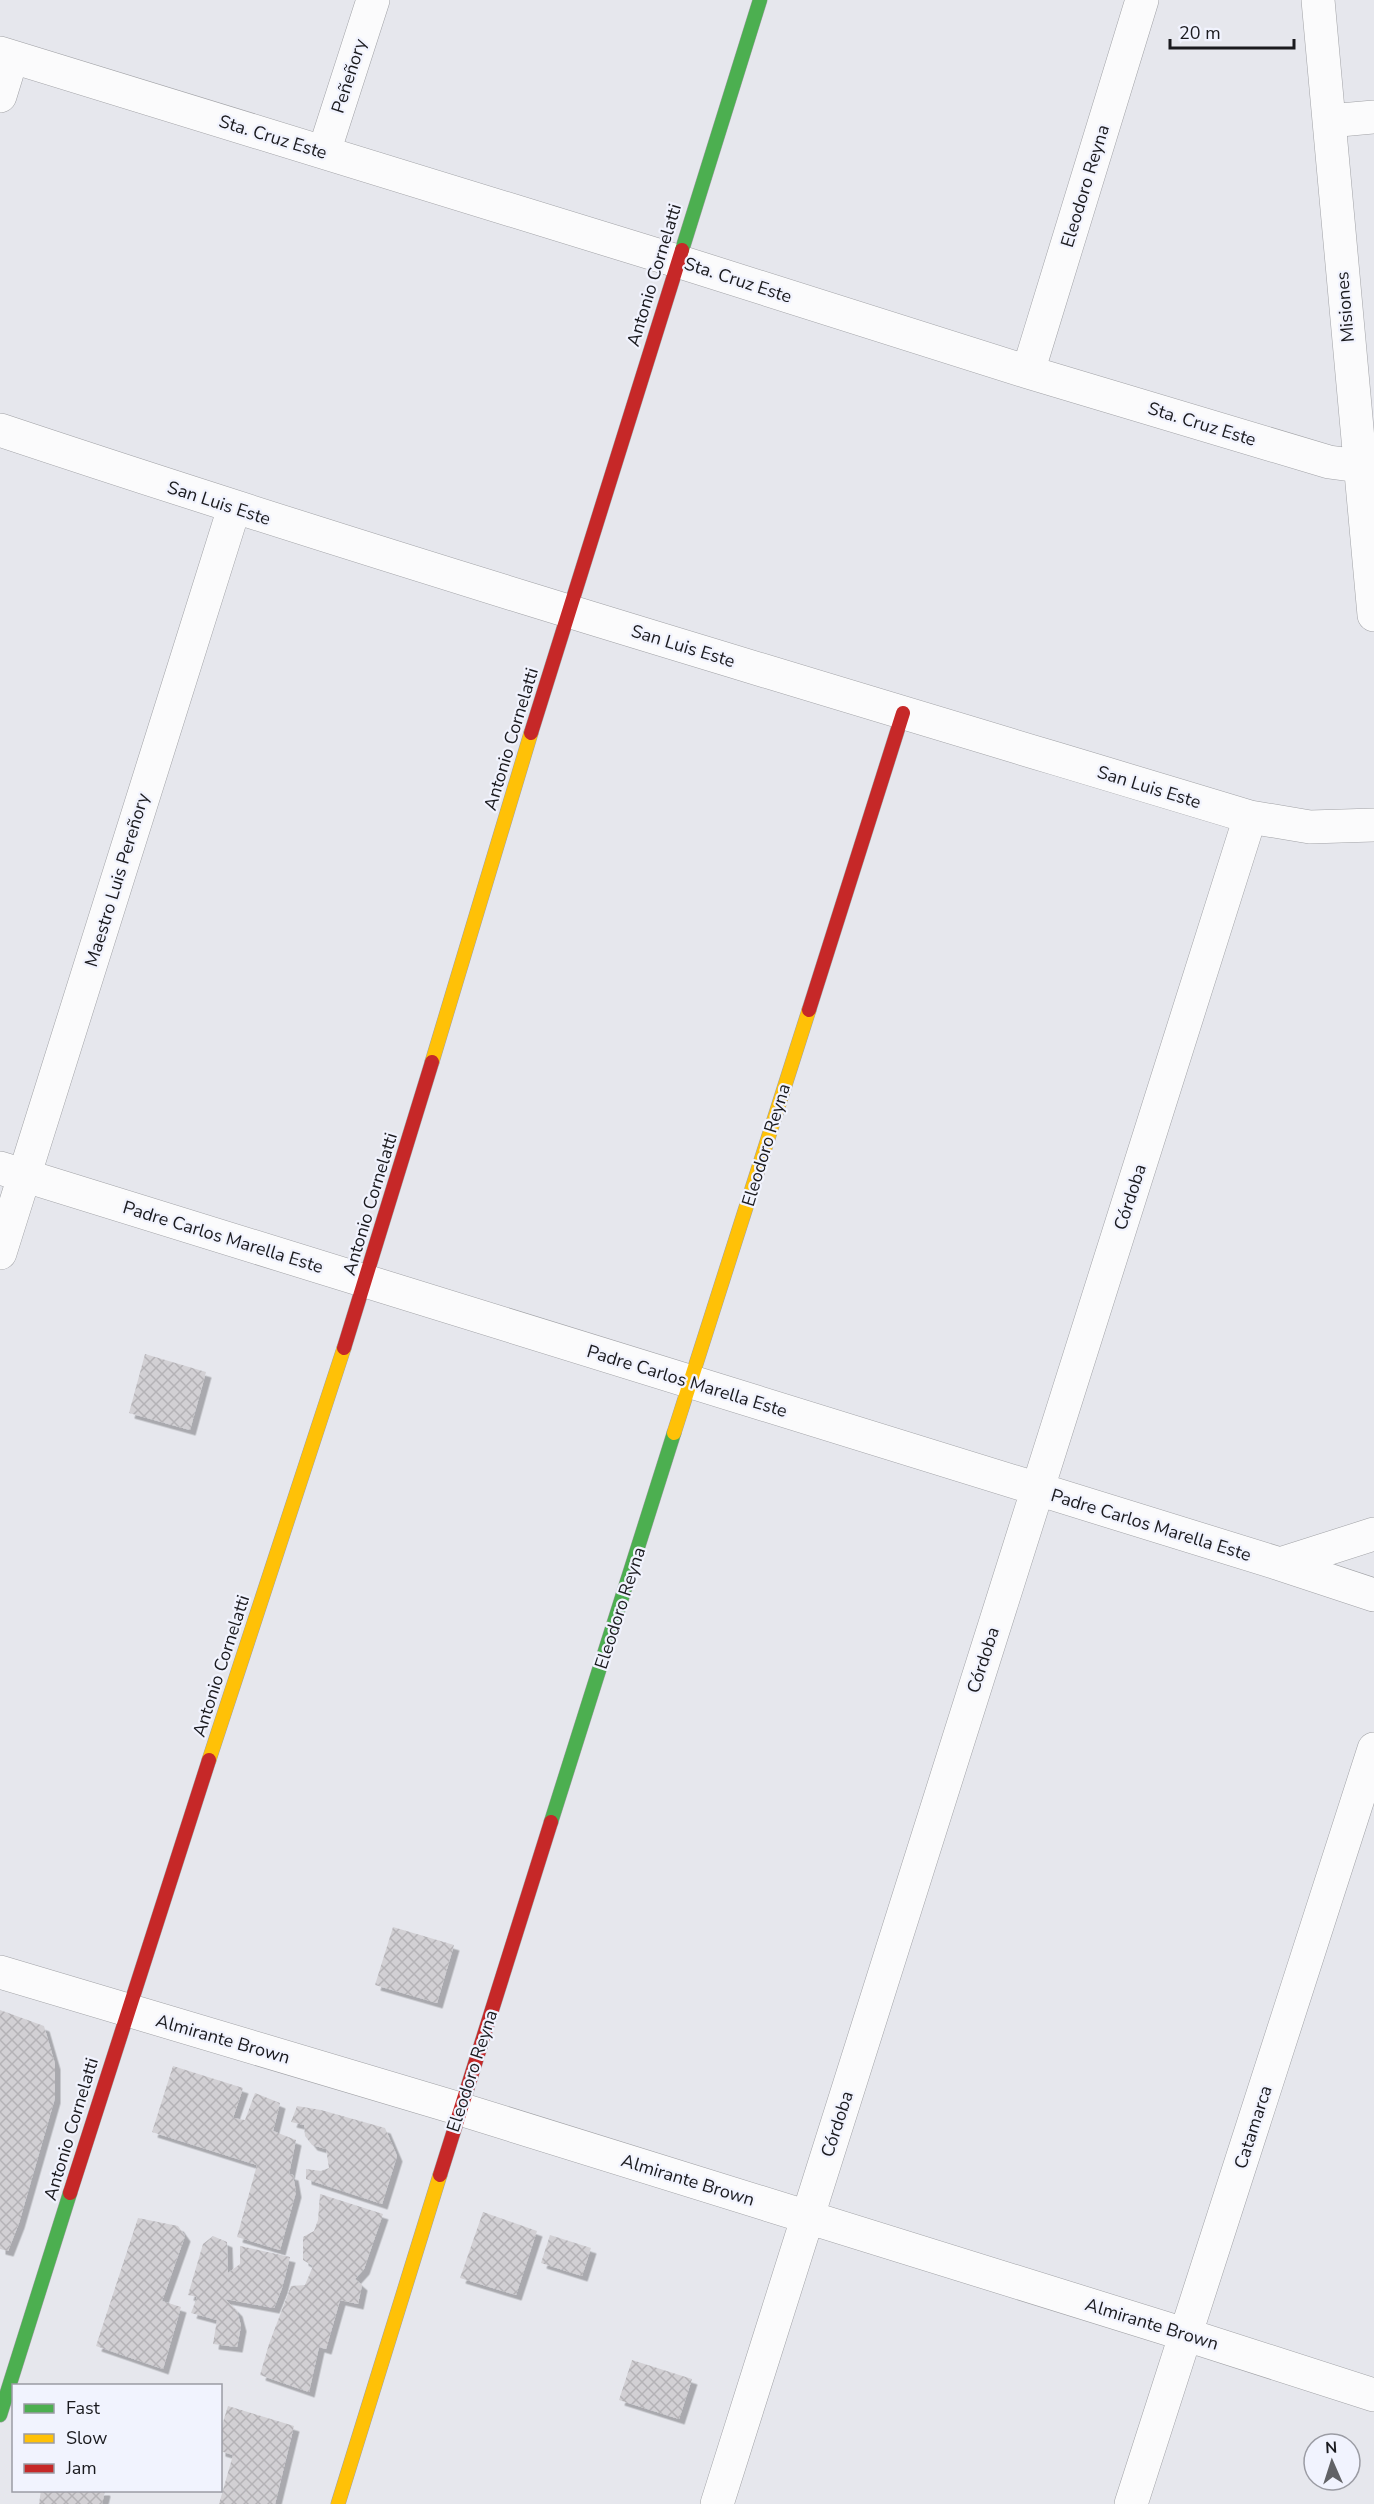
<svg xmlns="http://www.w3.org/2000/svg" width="1374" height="2504" viewBox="0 0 1374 2504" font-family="'Nunito Sans',sans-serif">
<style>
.building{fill:url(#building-cross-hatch);filter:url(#shadow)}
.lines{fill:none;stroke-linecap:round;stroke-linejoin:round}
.street-casing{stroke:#a1a2a6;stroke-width:34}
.fast-casing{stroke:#a1a2a6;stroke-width:15}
.slow-casing{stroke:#a1a2a6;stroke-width:15}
.jam-casing{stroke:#a1a2a6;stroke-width:15}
.street{stroke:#fbfbfc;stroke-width:33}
.fast{stroke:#4caf50;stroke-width:14}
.slow{stroke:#ffc107;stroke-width:14}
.jam{stroke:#c62828;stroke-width:14}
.labels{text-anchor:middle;stroke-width:4.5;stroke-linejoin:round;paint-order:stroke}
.street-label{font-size:18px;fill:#1a1a1e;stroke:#f1f3fe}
</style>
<defs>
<pattern id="building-cross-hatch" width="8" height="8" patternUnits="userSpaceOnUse" patternTransform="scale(1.5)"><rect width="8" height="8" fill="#d2d0d4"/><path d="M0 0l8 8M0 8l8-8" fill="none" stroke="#b4b2b6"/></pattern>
<filter id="shadow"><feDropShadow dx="5.5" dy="5.5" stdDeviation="0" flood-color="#0004"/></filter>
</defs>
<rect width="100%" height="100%" fill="#e6e7ed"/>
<path class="building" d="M145 1354 206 1372 190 1430 129 1413Z
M393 1927 454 1945 437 2003 375 1985Z
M0 2010 44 2026 55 2064V2098L19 2223 8 2251 0 2249Z
M173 2066 243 2088 233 2118 245 2120 255 2093 280 2103 273 2131 296 2140 289 2174 293 2175 296 2192 280 2250 237 2237 257 2165 152 2132Z
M297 2106 321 2110 385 2128 397 2156 382 2204 306 2179V2169L321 2171 329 2168 326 2149 312 2145 305 2136 304 2125 291 2122Z
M320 2194 383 2214 364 2269 355 2279 362 2285 358 2304 340 2300 326 2349 319 2347 309 2392 260 2375 269 2344 291 2286 305 2285 313 2266 303 2260V2237L314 2231 318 2220Z
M483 2212 537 2231 516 2295 460 2278Z
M138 2218 178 2226 185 2236 162 2301 181 2307 163 2369 96 2346Z
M550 2235 591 2248 582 2276 541 2263Z
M213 2236 227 2242 228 2273 240 2264V2246L290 2257 282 2288 274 2308 225 2299 237 2311 241 2326 237 2347 213 2344 217 2320 191 2313 197 2297 188 2295 203 2244Z
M632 2360 692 2379 679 2419 619 2400Z
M228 2406 294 2426 275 2504H219L233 2455 220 2451V2432Z
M41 2490H104L105 2491 102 2504H39Z"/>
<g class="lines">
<defs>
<path id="street" d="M1318 0 1374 615
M0 53 677 261 1028 372 1329 462 1374 468
M0 96 12 57
M1329 121 1374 117
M324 152 373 0
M1028 372 1142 0
M0 430C414 568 832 691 1250 817L1310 827 1374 825
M0 1168 1280 1564 1374 1534
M0 1253 234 508
M1280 1564 1374 1595
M0 1972 460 2109 1187 2335 1374 2395
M717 2504 1250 817
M1131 2504 1374 1749"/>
<path id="fast" d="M682 250 760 0
M551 1822 674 1433
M0 2415 70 2193"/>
<path id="slow" d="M432 1062 531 733
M674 1433 809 1010
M209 1760 344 1348
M338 2504 440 2175"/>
<path id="jam" d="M531 733 682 250
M809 1010 903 713
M344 1348 432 1062
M440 2175 551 1822
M70 2193 209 1760"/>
</defs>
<use href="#street" class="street-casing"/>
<use href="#fast" class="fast-casing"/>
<use href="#slow" class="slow-casing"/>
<use href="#jam" class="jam-casing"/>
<use href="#street" class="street"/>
<use href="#fast" class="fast"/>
<use href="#slow" class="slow"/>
<use href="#jam" class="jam"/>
</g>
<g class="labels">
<g class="street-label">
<text transform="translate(349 76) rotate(-72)" y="6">Peñeñory</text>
<text transform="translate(273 137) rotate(17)" y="6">Sta. Cruz Este</text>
<text transform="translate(1085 186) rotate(-73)" y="6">Eleodoro Reyna</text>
<text transform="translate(654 275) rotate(-73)" y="6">Antonio Cornelatti</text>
<text transform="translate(738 280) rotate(18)" y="6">Sta. Cruz Este</text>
<text transform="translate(1345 307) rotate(-95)" y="6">Misiones</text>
<text transform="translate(1202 424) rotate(17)" y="6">Sta. Cruz Este</text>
<text transform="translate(219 503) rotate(18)" y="6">San Luis Este</text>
<text transform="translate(683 646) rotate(17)" y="6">San Luis Este</text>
<text transform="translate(511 739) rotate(-73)" y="6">Antonio Cornelatti</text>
<text transform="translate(1149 787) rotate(17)" y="6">San Luis Este</text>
<text transform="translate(117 880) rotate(-73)" y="6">Maestro Luis Pereñory</text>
<text transform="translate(766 1145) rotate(-73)" y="6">Eleodoro Reyna</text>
<text transform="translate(1130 1197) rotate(-72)" y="6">Córdoba</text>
<text transform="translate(370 1204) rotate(-73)" y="6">Antonio Cornelatti</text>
<text transform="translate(223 1237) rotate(17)" y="6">Padre Carlos Marella Este</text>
<text transform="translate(687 1381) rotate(17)" y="6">Padre Carlos Marella Este</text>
<text transform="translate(1151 1525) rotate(17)" y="6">Padre Carlos Marella Este</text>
<text transform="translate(620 1608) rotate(-72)" y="6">Eleodoro Reyna</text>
<text transform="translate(983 1660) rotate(-72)" y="6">Córdoba</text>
<text transform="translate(221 1666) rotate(-72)" y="6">Antonio Cornelatti</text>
<text transform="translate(223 2039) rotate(16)" y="6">Almirante Brown</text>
<text transform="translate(472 2071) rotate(-72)" y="6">Eleodoro Reyna</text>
<text transform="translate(837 2124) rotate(-72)" y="6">Córdoba</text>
<text transform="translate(1253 2127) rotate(-72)" y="6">Catamarca</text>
<text transform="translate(71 2129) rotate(-73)" y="6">Antonio Cornelatti</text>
<text transform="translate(688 2180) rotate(17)" y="6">Almirante Brown</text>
<text transform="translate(1152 2324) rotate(17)" y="6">Almirante Brown</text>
</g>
</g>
<rect x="12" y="2384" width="210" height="108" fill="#f1f3fe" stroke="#9b9ca4" stroke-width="1.5"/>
<rect x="24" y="2404" width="30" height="9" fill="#4caf50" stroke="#9b9ca4" stroke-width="1.5"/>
<text x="66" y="2414" font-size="18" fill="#1a1a1e">Fast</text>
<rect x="24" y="2434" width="30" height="9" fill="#ffc107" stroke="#9b9ca4" stroke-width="1.5"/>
<text x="66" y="2444" font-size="18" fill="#1a1a1e">Slow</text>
<rect x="24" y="2464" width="30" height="9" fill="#c62828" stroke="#9b9ca4" stroke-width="1.5"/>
<text x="66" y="2474" font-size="18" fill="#1a1a1e">Jam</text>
<g transform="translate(1332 2462) rotate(357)"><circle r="28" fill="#f1f3fe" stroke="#9b9ca4" stroke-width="1.5"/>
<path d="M0-4.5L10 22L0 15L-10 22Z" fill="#616266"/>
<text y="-9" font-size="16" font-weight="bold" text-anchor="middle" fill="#1a1a1e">N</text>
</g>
<path d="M1170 39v9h124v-9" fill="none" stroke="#1a1a1e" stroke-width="3"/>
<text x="1179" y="39" font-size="18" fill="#1a1a1e" stroke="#f1f3fe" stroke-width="4.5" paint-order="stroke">20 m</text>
</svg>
